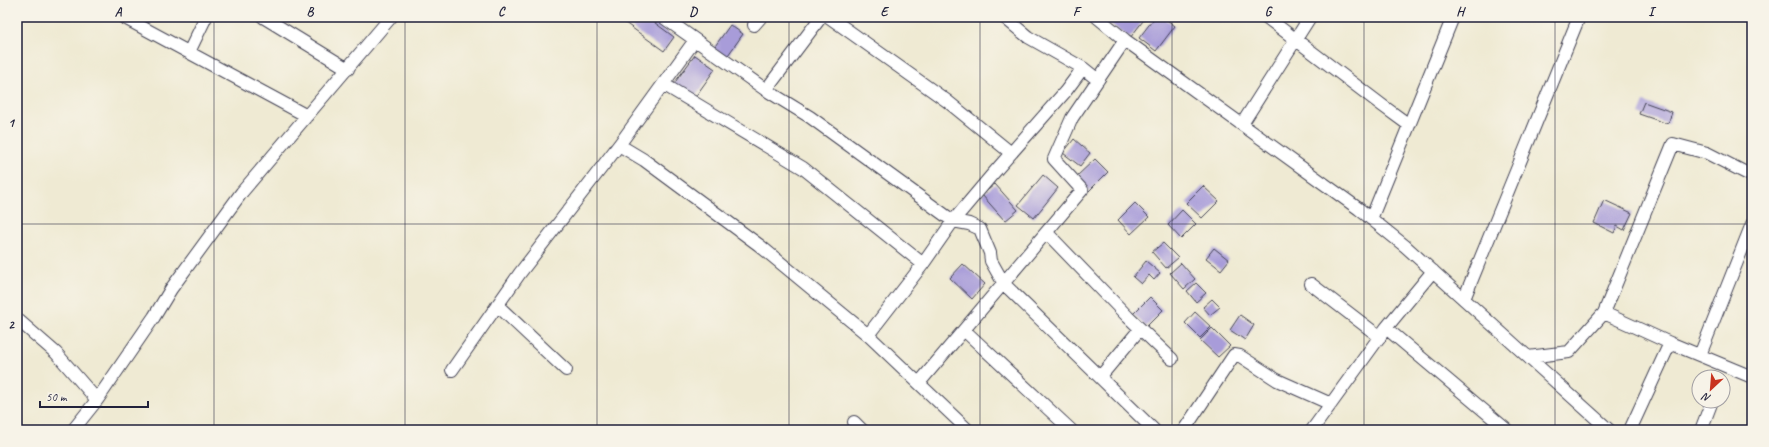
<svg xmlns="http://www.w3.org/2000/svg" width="1769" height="447" viewBox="0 0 1769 447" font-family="Caveat,sans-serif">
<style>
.building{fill:#a89cd9}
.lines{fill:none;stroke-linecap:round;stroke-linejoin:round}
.street-casing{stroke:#414052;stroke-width:14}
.street{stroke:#fff;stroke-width:12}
.grid{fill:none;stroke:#22223b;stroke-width:1;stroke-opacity:0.55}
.neatline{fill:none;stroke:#22223b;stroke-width:1.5}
.grid-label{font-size:13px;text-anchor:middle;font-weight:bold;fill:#22223b}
</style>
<rect width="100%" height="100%" fill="#f7f3e8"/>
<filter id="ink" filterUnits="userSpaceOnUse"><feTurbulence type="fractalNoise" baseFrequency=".025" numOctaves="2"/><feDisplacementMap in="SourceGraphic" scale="8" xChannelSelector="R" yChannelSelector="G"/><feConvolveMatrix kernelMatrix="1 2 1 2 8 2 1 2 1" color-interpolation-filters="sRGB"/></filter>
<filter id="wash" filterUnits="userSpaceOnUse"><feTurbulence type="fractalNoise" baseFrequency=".012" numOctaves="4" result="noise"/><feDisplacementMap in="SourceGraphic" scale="16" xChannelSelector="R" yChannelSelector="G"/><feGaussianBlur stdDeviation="0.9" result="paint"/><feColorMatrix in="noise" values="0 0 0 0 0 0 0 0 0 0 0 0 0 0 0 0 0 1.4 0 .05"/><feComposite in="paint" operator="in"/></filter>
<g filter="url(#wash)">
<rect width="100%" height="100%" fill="#efead3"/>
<g id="blocks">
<path class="building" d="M617 17H647L674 37 664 51Z
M1107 17H1146L1130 38 1105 20Z
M1155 17H1163L1175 26 1156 51 1139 38Z
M730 25 743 34 726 58 713 49Z
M695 55 715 69 693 100 673 85Z
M1644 102 1672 112 1668 124 1639 114Z
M1074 139 1090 153 1080 166 1063 153Z
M1095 159 1108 172 1089 191 1076 177Z
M1043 175 1058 188 1034 218 1018 205Z
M995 184 1018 210 1005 221 982 195Z
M1203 186 1219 201 1202 218 1186 203Z
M1604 200 1632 213 1624 230 1617 226 1614 233 1594 223Z
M1135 203 1149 217 1131 234 1118 220Z
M1182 210 1196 224 1181 239 1168 225Z
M1163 243 1178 258 1166 268 1152 252Z
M1214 248 1229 260 1221 270 1206 258Z
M1146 261 1160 273 1154 280 1149 275 1141 284 1133 277Z
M1181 263 1195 279 1184 289 1170 273Z
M963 264 985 284 972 299 950 278Z
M1196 283 1206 293 1196 302 1187 291Z
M1150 297 1163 310 1146 327 1133 314Z
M1212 299 1220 307 1210 315 1203 307Z
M1195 312 1211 327 1200 338 1185 323Z
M1240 315 1254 325 1245 340 1230 330Z
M1212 328 1230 346 1218 357 1200 340Z"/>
</g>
</g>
<g filter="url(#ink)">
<use href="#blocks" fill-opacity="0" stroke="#414052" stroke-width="1"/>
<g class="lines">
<defs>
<path id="street" d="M123 17 307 116
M263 17 348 69
M663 17 766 90 810 117 953 221 969 224 980 229 990 253 991 261 1004 284 1154 430
M829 17 947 101 1011 153
M1004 17 1028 37 1083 68 1098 80
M1097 17 1125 40 1359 209 1405 246 1609 430
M1266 17 1383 106 1409 125
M754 25 761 17
M189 52 206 17
M663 84 803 168 923 264
M766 90 821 17
M1242 124 1310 17
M619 145 644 160 759 245 868 335
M1371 219 1453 17
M1047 233 1128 317 1172 359
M1311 284 1380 337
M1464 299 1579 17
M497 305 566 370
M1604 313 1673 144 1707 153 1752 176
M17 319 56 353 97 400
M1386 328 1507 430
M964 330 1071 430
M1700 355 1752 224
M1528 357 1569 352 1604 313 1670 343
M452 370 520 273 619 145 695 40
M1100 377 1140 329
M919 383 1082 190 1054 159 1072 118 1125 40
M854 422 862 430
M73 430 97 400 154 317 171 289 242 192 391 17
M968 430 868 335 923 264 953 221 991 176 1065 92 1083 68
M1184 430 1234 355 1240 356 1277 380 1331 404
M1312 430 1386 328 1433 271
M1630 430 1670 343 1752 377
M1701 430 1712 401"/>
</defs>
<use href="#street" class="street-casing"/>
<use href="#street" class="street"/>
</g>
</g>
<path class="grid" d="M214 17V430M405 17V430M597 17V430M789 17V430M980 17V430M1172 17V430M1364 17V430M1555 17V430M17 224H1752"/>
<rect width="1769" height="447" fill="none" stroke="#f7f3e8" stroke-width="44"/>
<g transform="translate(1711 389) rotate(206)"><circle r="19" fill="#f7f3e8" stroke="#a29fa3"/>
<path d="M0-3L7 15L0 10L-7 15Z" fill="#c8321e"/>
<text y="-6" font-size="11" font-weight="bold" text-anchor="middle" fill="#22223b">N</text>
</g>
<path d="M40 401v6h108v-6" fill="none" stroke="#22223b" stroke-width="2"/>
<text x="46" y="401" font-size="12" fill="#22223b" stroke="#f7f3e8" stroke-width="3" paint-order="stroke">50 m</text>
<rect x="22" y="22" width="1725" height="403" class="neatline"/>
<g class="grid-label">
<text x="118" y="16">A</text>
<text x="310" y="16">B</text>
<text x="501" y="16">C</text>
<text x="693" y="16">D</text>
<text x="884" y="16">E</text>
<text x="1076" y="16">F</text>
<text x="1268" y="16">G</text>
<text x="1460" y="16">H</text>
<text x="1651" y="16">I</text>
<text x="11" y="127">1</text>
<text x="11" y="329">2</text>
</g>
</svg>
